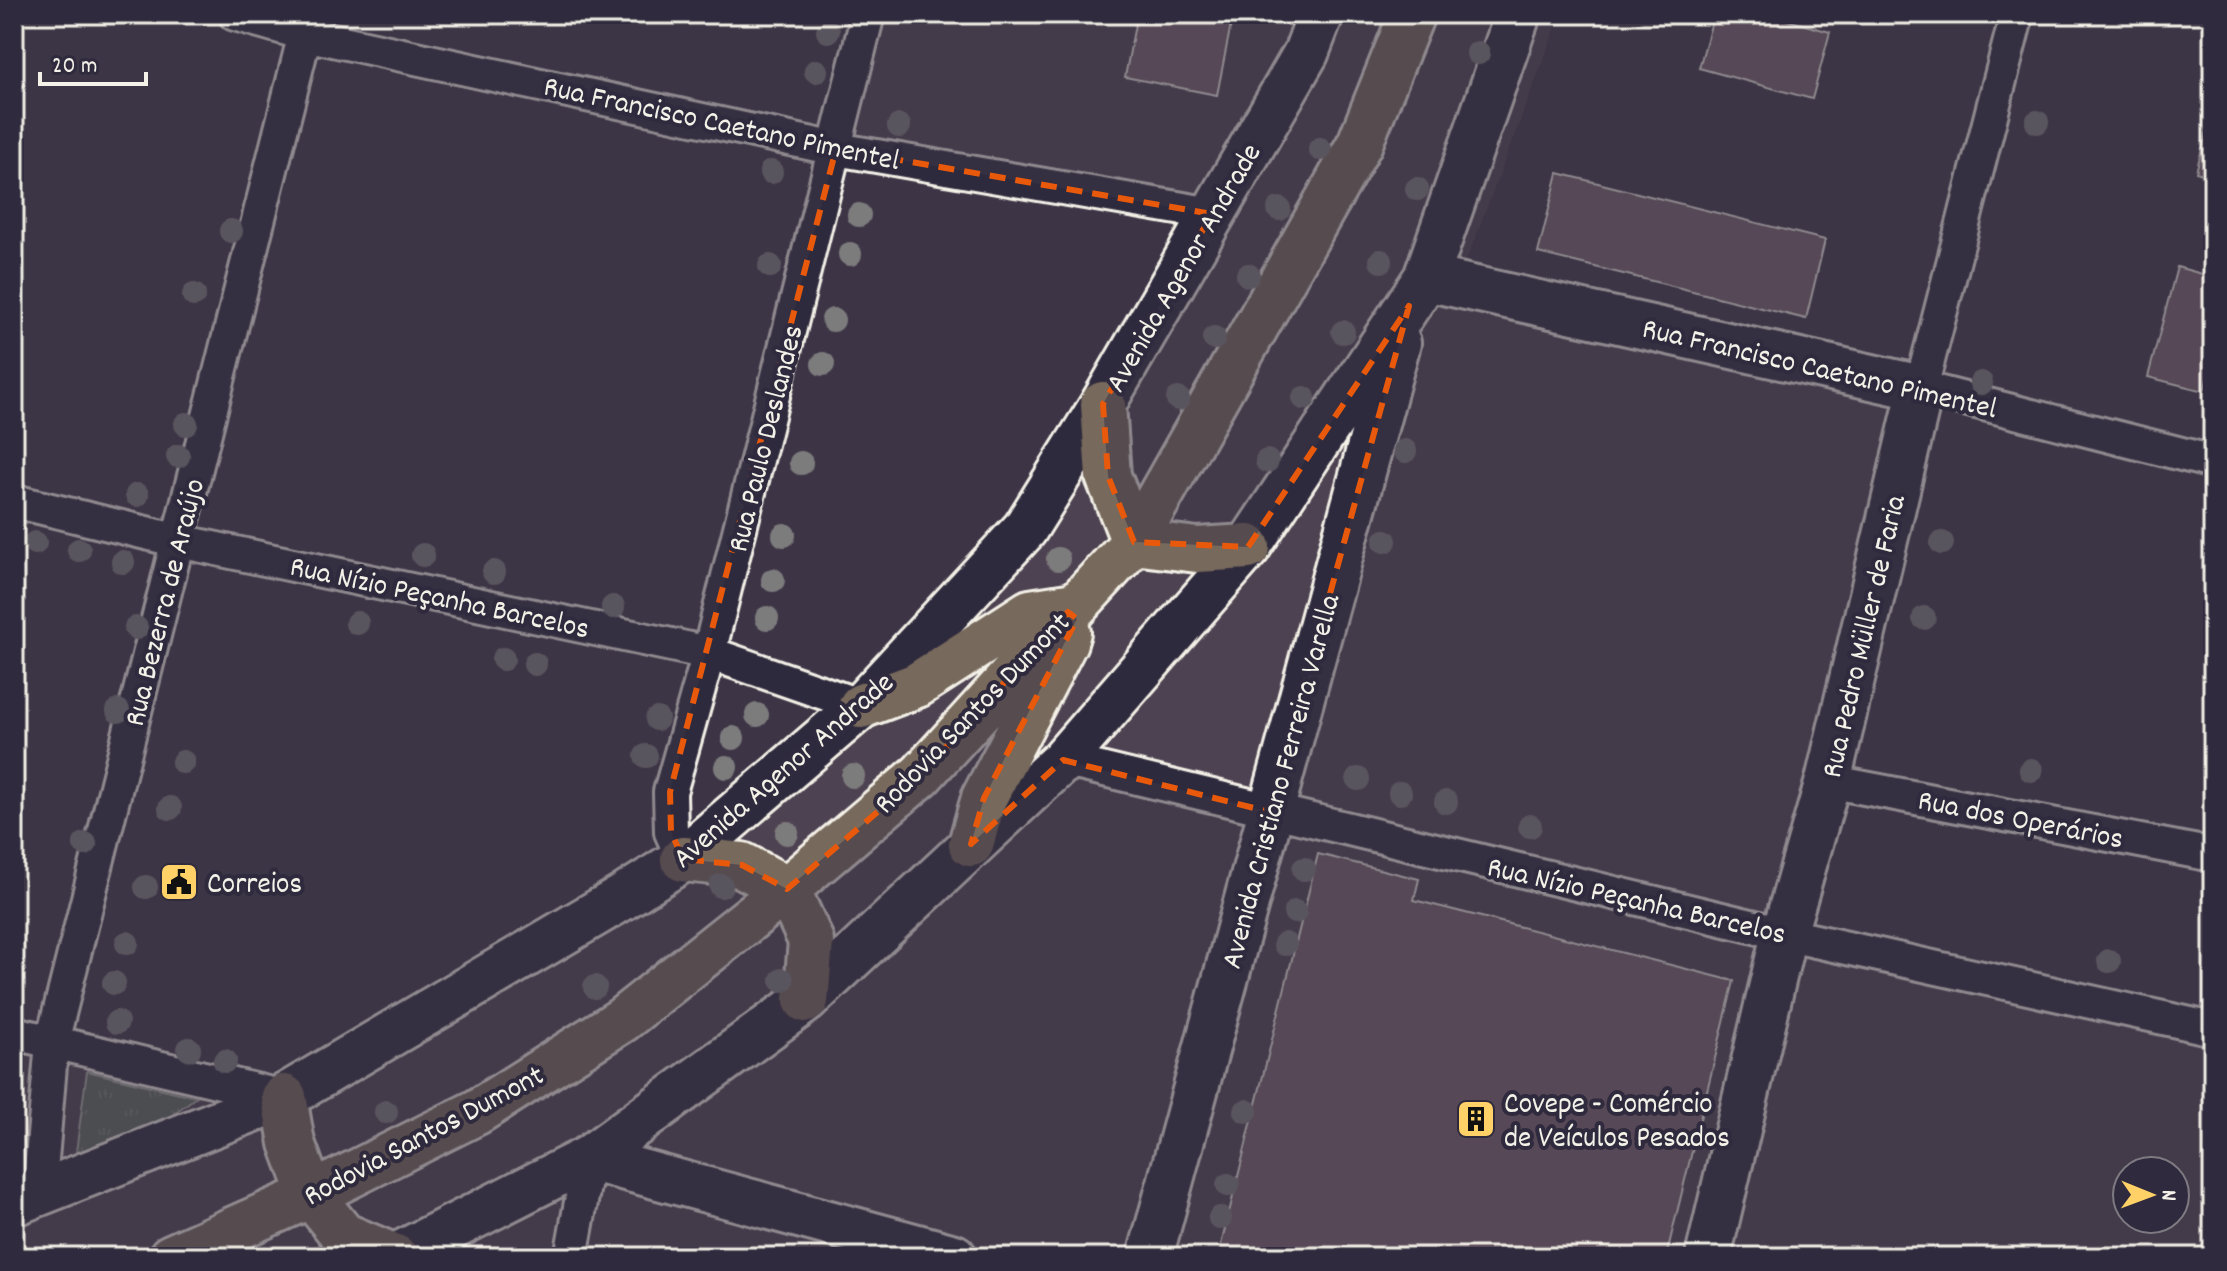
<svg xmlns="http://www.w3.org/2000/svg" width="2227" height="1271" viewBox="0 0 2227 1271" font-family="Dekko,sans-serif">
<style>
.built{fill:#4e4251;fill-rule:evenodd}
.park{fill:url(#park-tufts);stroke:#aaaea4;stroke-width:2}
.building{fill:#75616b;stroke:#f4f1e8;stroke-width:2}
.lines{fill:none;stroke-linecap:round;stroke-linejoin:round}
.street-casing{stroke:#f4f1e8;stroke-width:38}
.secondary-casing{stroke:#f4f1e8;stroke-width:50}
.highway-casing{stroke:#f4f1e8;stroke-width:50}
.street{stroke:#2f2a3d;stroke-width:32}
.secondary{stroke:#2f2a3d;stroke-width:44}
.highway{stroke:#77695c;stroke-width:44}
.tree{fill:#7d7b7d}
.marked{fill:none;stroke:#e8590c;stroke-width:6;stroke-dasharray:16 10;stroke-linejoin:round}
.labels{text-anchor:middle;stroke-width:8;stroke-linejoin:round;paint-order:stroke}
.street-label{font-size:30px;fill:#f4f1e8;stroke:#2f2a3d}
.poi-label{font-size:30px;fill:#f4f1e8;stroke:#2f2a3d;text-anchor:start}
</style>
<defs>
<pattern id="park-tufts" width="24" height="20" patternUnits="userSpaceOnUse" patternTransform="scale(2)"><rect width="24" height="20" fill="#606b5f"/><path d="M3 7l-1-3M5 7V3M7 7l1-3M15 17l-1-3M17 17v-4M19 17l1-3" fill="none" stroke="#778176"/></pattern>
</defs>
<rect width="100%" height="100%" fill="#3d3546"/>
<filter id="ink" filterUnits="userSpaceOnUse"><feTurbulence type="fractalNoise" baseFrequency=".0125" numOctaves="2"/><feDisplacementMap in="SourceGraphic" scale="16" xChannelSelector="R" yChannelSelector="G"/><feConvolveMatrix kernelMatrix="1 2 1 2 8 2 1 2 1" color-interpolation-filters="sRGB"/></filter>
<g filter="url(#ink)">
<path class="built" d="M868 14H1561L1457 285 1920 388 1784 934 2213 1029V1257H14V1033L284 1096 681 859 940 620 1211 214 836 148ZM2127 1171H2175V1219H2127Z"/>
<path class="park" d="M87 1071 196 1097 164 1121 75 1159Z"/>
<path class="building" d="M1137 14H1233L1217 95 1125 77Z
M1714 14H1766L1830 32 1812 99 1699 68Z
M2213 105V177L2196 172Z
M1558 173 1825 240 1806 319 1538 253Z
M2177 267 2213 277V357L2204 391 2148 377Z
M1318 854 1419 879 1414 900 1734 981 1666 1257H1218Z"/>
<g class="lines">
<defs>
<path id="street" d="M235 14 305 34 836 149 1212 214
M2017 14 1921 388 2213 462
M14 501 179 541 709 653 861 706
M1063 760 1784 934 2213 1029
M1828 781 2213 855
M683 859 671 832 670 792 709 653 868 14
M14 1033 284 1097
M39 1194 52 1042 310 14
M571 1257 589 1158"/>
<path id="secondary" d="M1426 278 1921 388 1828 781 1784 934 1708 1257
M589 1158 954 1257
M14 1203 284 1097 622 898 683 859 861 706 1025 529 1103 404 1306 53 1321 14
M394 1257 589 1158 806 1000 1063 760 1248 547 1426 278 1518 14
M1150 1257 1398 343"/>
<path id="highway" d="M1103 404 1108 476 1134 542
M1134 542 1197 550 1248 547
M861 706 917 685 1030 612 1075 605
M971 844 984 798 1065 642 1068 632
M683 859 742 865 787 889 811 941 806 1000
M284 1097 292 1143 311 1195 343 1235 395 1257
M171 1257 311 1195 477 1112 622 1020 787 889 921 775 1134 542 1360 143 1412 14"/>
</defs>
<use href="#street" class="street-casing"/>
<use href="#secondary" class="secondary-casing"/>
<use href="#highway" class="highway-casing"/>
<use href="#street" class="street"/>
<use href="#secondary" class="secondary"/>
<use href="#highway" class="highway"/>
</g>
<g class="tree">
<circle cx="828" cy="31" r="12"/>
<circle cx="1478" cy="53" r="12"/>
<circle cx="816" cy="71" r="12"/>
<circle cx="2037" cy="122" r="12"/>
<circle cx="899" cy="126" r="12"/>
<circle cx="1320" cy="149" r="12"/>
<circle cx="771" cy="172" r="12"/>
<circle cx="1417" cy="189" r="12"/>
<circle cx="1279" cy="209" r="12"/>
<circle cx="859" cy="215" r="12"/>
<circle cx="231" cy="231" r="12"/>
<circle cx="850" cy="254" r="12"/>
<circle cx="1381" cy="261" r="12"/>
<circle cx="770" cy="266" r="12"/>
<circle cx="1248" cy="275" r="12"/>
<circle cx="194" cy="295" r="12"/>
<circle cx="833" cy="320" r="12"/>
<circle cx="1343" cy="332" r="12"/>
<circle cx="1214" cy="338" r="12"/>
<circle cx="823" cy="364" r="12"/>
<circle cx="1981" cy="383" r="12"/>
<circle cx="1304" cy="398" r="12"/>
<circle cx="1178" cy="399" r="12"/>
<circle cx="186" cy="424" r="12"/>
<circle cx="1405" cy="451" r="12"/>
<circle cx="178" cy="456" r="12"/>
<circle cx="1267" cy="461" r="12"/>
<circle cx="801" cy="463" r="12"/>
<circle cx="137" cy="495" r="12"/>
<circle cx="784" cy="535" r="12"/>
<circle cx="1385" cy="541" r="12"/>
<circle cx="35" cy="543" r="12"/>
<circle cx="1942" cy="543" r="12"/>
<circle cx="79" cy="550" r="12"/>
<circle cx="423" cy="555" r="12"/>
<circle cx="1058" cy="559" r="12"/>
<circle cx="123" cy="562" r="12"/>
<circle cx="494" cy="572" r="12"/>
<circle cx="773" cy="580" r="12"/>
<circle cx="613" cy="607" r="12"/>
<circle cx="767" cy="618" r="12"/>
<circle cx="1924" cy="618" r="12"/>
<circle cx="357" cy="623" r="12"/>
<circle cx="136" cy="628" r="12"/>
<circle cx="503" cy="659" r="12"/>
<circle cx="535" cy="664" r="12"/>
<circle cx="118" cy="711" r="12"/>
<circle cx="757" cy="715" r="12"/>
<circle cx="657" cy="719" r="12"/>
<circle cx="733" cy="738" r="12"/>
<circle cx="646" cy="756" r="12"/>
<circle cx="183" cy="762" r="12"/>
<circle cx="726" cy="767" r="12"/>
<circle cx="2031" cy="770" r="12"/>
<circle cx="853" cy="776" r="12"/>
<circle cx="1358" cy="779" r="12"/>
<circle cx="1400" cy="793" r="12"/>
<circle cx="1446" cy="802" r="12"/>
<circle cx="170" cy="808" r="12"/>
<circle cx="1530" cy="826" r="12"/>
<circle cx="787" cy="833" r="12"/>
<circle cx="85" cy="844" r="12"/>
<circle cx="1304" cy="869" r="12"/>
<circle cx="721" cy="886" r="12"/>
<circle cx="146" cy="887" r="12"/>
<circle cx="1295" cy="912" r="12"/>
<circle cx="127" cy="943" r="12"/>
<circle cx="1285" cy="944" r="12"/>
<circle cx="2109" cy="961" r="12"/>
<circle cx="782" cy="980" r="12"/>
<circle cx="114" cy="983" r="12"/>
<circle cx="595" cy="987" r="12"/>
<circle cx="117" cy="1022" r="12"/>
<circle cx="189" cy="1049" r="12"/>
<circle cx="225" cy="1061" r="12"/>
<circle cx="1246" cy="1111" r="12"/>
<circle cx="386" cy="1112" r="12"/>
<circle cx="1228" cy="1185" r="12"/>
<circle cx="1220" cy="1218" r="12"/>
</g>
</g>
<path d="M0 0H2227V1271H0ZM836 149 1212 214 1103 404 1108 476 1134 542 1248 547 1409 306 1270 812 1063 760 971 844 984 798 1077 619 1068 612 921 775 787 889 742 865 683 859 671 832 670 792Z" fill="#3d3546" fill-opacity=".55" fill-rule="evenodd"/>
<path class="marked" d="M836 149 1212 214 1103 404 1108 476 1134 542 1248 547 1409 306 1270 812 1063 760 971 844 984 798 1077 619 1068 612 921 775 787 889 742 865 683 859 671 832 670 792Z"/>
<defs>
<symbol id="civic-square" viewBox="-11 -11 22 22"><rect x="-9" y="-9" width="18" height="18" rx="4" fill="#ffd166" stroke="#2f2a3d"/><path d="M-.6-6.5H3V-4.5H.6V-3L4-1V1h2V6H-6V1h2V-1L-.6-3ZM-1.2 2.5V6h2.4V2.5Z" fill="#111"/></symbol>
<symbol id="building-square" viewBox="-11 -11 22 22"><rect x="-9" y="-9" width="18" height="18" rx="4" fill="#ffd166" stroke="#2f2a3d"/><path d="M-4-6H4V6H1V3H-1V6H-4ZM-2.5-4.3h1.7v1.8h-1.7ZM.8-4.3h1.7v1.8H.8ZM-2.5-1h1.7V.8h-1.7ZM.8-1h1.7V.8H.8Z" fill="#111"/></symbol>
</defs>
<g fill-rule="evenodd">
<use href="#civic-square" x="157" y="860" width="44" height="44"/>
<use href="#building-square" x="1454" y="1097" width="44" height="44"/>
</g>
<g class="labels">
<g class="street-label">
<text transform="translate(722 122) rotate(12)" y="10">Rua Francisco Caetano Pimentel</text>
<text transform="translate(1182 267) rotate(-60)" y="10">Avenida Agenor Andrade</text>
<text transform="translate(1820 367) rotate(13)" y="10">Rua Francisco Caetano Pimentel</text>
<text transform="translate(764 438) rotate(-76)" y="10">Rua Paulo Deslandes</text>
<text transform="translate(440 596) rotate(12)" y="10">Rua Nízio Peçanha Barcelos</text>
<text transform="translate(163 602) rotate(-76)" y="10">Rua Bezerra de Araújo</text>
<text transform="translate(1862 636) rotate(-77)" y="10">Rua Pedro Müller de Faria</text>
<text transform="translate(971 712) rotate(-46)" y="10">Rodovia Santos Dumont</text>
<text transform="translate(782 769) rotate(-41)" y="10">Avenida Agenor Andrade</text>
<text transform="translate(1279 781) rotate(-75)" y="10">Avenida Cristiano Ferreira Varella</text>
<text transform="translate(2021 818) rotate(11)" y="10">Rua dos Operários</text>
<text transform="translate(1637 899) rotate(13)" y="10">Rua Nízio Peçanha Barcelos</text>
<text transform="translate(423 1134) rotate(-28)" y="10">Rodovia Santos Dumont</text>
</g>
<g class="poi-label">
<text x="207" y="892">Correios</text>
<text x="1504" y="1112">Covepe - Comércio<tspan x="1504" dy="34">de Veículos Pesados</tspan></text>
</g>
</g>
<rect width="2227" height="1271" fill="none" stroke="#2f2a3d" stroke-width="48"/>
<rect x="24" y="24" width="2179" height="1223" fill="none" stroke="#f4f1e8" stroke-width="3" filter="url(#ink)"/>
<g transform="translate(2151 1195) rotate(91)"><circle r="38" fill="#2f2a3d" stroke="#7e7a81" stroke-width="2"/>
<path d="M0-6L14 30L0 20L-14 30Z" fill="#ffd166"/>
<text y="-12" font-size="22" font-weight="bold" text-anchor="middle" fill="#f4f1e8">N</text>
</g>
<path d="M40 72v12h106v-12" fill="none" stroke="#f4f1e8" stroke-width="4"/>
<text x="52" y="72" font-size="24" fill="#f4f1e8" stroke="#2f2a3d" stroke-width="6" paint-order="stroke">20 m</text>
</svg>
